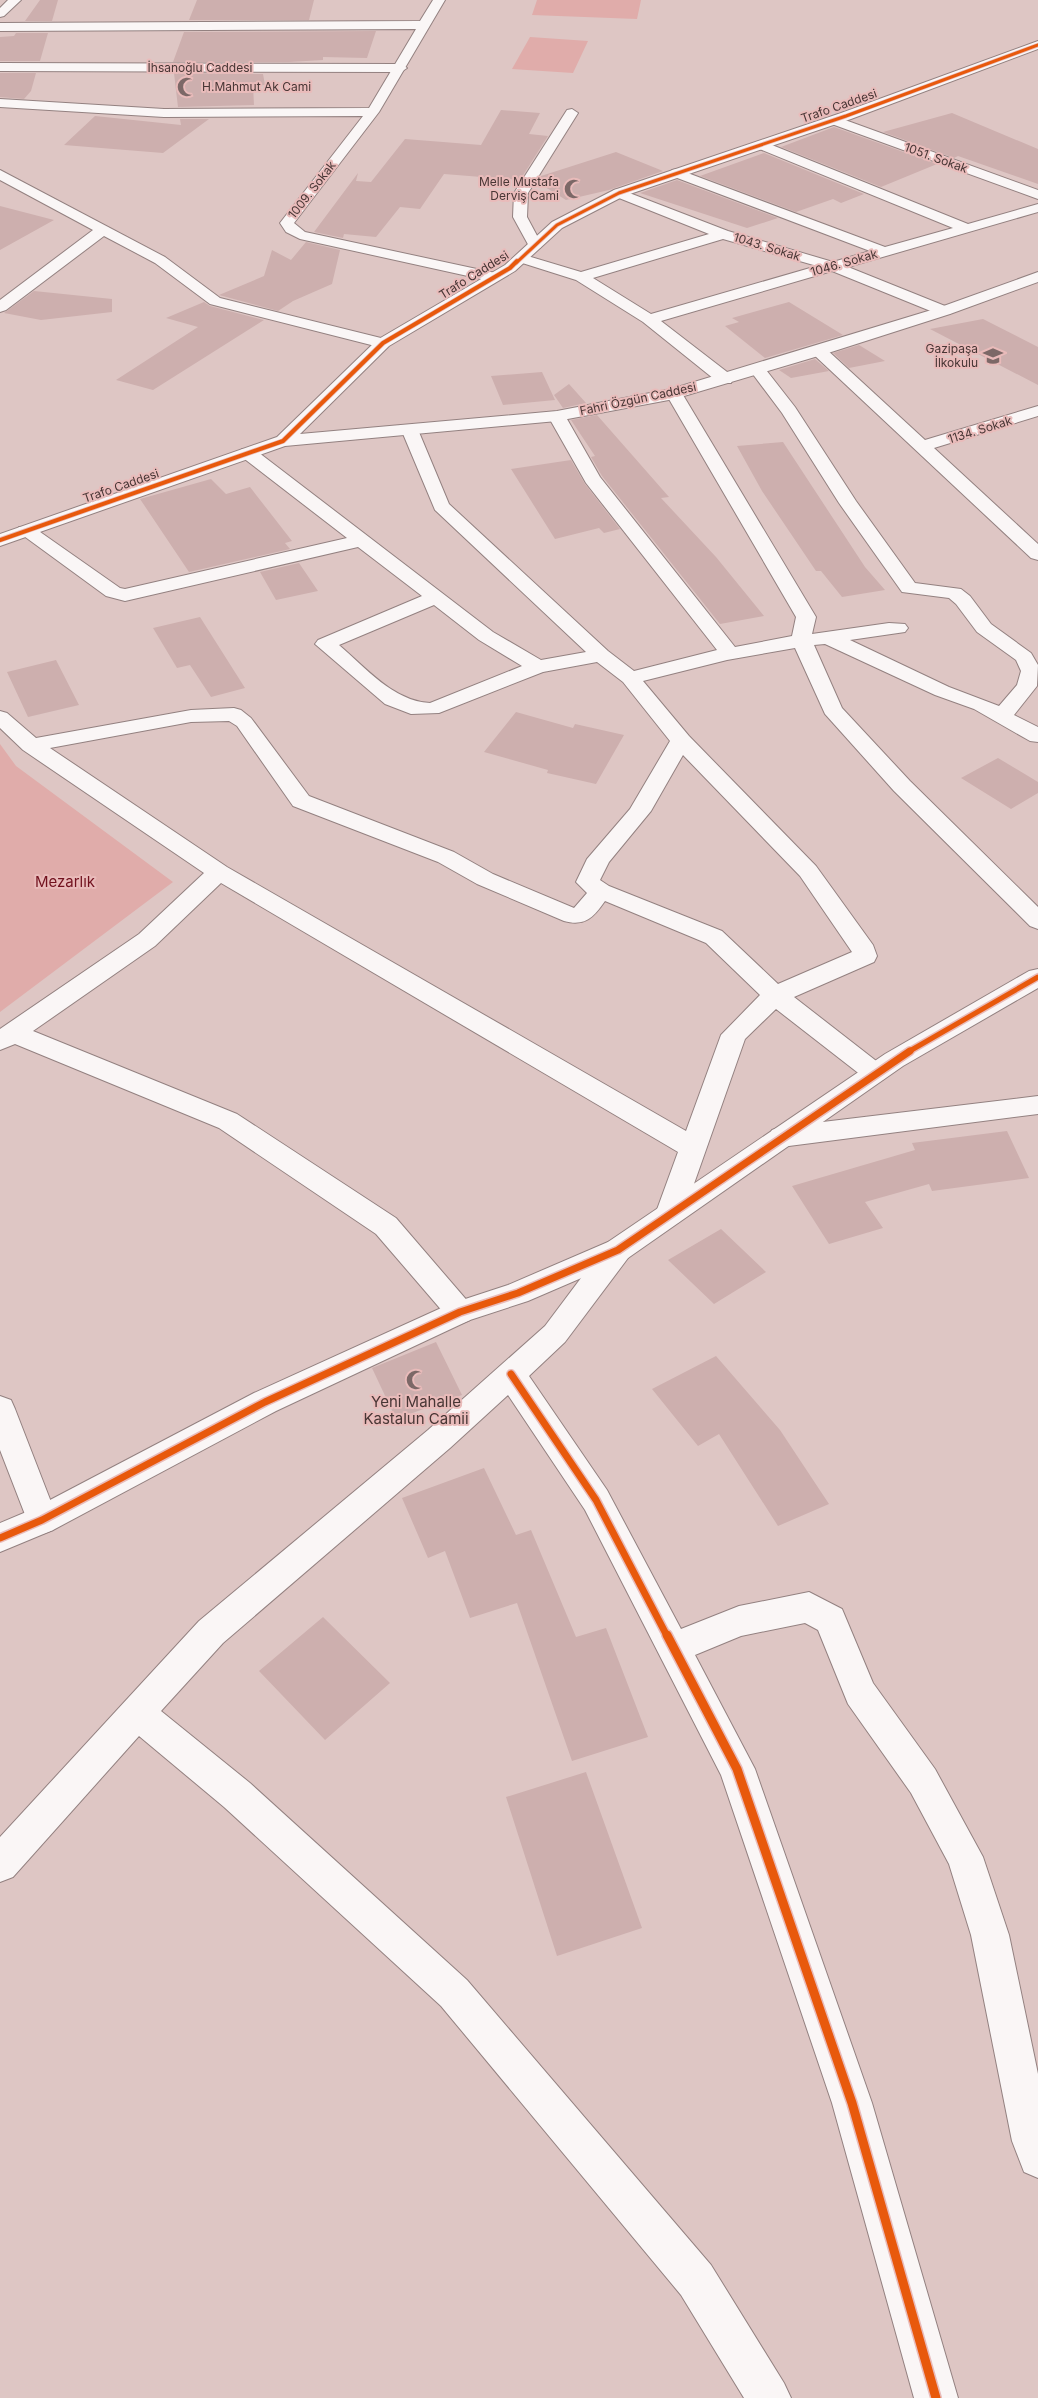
<svg xmlns="http://www.w3.org/2000/svg" width="1038" height="2398" viewBox="0 0 1038 2398" font-family="Inter,sans-serif">
<style>
.green{fill:#e0acaa}
.building{fill:#cdafae}
.lines{fill:none;stroke-linecap:round;stroke-linejoin:round}
.minor-casing{stroke:#938180;stroke-width:2}
.tertiary-casing{stroke:#938180;stroke-width:2}
.minor{fill:#faf6f6;fill-rule:evenodd}
.tertiary{fill:#faf6f6;fill-rule:evenodd}
.cycleway-far4-casing{stroke:#e9bbba;stroke-width:4.5}
.cycleway-far3-casing{stroke:#e9bbba;stroke-width:5.5}
.cycleway-far2-casing{stroke:#e9bbba;stroke-width:8}
.cycleway-far1-casing{stroke:#e9bbba;stroke-width:10}
.cycleway-casing{stroke:#e9bbba;stroke-width:12}
.cycleway-far4{stroke:#e8590c;stroke-width:3}
.cycleway-far3{stroke:#e8590c;stroke-width:4}
.cycleway-far2{stroke:#e8590c;stroke-width:5}
.cycleway-far1{stroke:#e8590c;stroke-width:7}
.cycleway{stroke:#e8590c;stroke-width:9}
.labels{text-anchor:middle;stroke-width:4;stroke-linejoin:round;paint-order:stroke}
.far-street-label{font-size:12px;fill:#483635;stroke:#e9bbba}
.far-poi-label{font-size:12px;fill:#483635;stroke:#e9bbba;text-anchor:end}
.park-label{font-size:15px;fill:#72121f;stroke:#e9bbba}
.poi-label{font-size:15px;fill:#483635;stroke:#e9bbba}
</style>
<rect width="100%" height="100%" fill="#dec6c4"/>
<path class="green" d="M537 0H641L637 19 532 15Z
M530 37 588 41 573 73 512 69Z
M0 744 16 766 173 882 0 1012Z"/>
<path class="building" d="M40 0H58L52 21H25Z
M197 0H314L309 20H189Z
M376 31 367 58 323 57V60L289 62H173L184 32Z
M16 33H48L40 61H0V37L14 36Z
M0 73H36L31 91 24 99 0 97Z
M174 73 263 74 265 85 253 86 254 105 178 107Z
M501 110 540 113 529 134 548 136 520 180 444 174 420 209 400 207 376 237 344 234 343 238 314 232 358 173 356 181 371 182 405 139 481 145Z
M952 113 1038 149V184L958 156 954 158 883 132Z
M95 116 181 125 180 119H209L163 153 64 145Z
M834 127 937 164 881 187 781 147Z
M616 152 663 171 609 190 566 200 537 182 541 176Z
M764 153 864 194 841 203 833 199 796 212 700 176Z
M677 180 778 218 747 228 640 193Z
M0 206 54 220 0 250Z
M306 242 340 250 332 284 293 301 278 311 219 295 264 276 272 250 291 260Z
M34 291 112 299V312L41 320 4 313Z
M204 302 210 306 264 320 153 390 116 380 198 327 166 318Z
M789 302 843 335 765 358 725 326 739 322 732 318Z
M983 319 1038 347V385L930 329Z
M859 345 885 361 849 368 833 353Z
M815 359 829 371 791 378 779 370Z
M542 372 555 400 503 405 491 376Z
M569 384 586 403 563 408 554 395Z
M597 415 669 497 661 498 716 557 764 616 720 624 602 476 591 457 595 456 571 420Z
M783 442 865 567 885 590 842 597 821 571H816L762 491 737 446Z
M571 460 585 484 620 529 604 533 599 528 555 539 511 469Z
M211 479 226 494 250 487 292 541 285 543 290 549 189 572 140 499Z
M299 563 318 591 276 600 260 572Z
M200 617 245 688 211 697 190 665 177 668 153 628Z
M56 660 79 705 28 717 7 672Z
M516 712 573 728 575 724 624 735 596 784 547 773 548 770 484 752Z
M998 758 1038 782V793L1011 809 961 778Z
M1007 1131 1029 1178 932 1191 929 1184 865 1202 883 1228 829 1244 792 1186 915 1150 912 1143Z
M721 1229 766 1272 714 1304 668 1260Z
M436 1342 462 1395 396 1419 372 1368Z
M716 1356 780 1430 829 1504 778 1526 719 1434 698 1446 652 1389Z
M484 1468 516 1535 531 1530 576 1637 606 1628 648 1737 572 1761 517 1603 470 1618 445 1551 428 1558 402 1498Z
M323 1617 390 1683 325 1740 259 1671Z
M586 1772 642 1928 557 1956 506 1797Z"/>
<g class="lines">
<defs>
<path id="minor" d="M8 0H21L4 16 0 17V8Z
M433 0H445L379 112 294 223 305 232 500 274 503 277 495 282 300 239 286 232 280 223 363 116 164 117 0 107V99L164 109 369 108 416 29 0 31V23L420 21Z
M572 109 578 113 528 193 527 217 542 245 540 248H530L513 217 514 193 567 110Z
M834 116 1038 190V199L829 123 827 120Z
M762 141 968 224 1038 204V212L848 267 950 308 952 311 950 314H938L832 271 661 321 731 375 733 379 731 383H719L643 322 576 280 516 261 514 258 521 254 581 272 709 234 614 196 612 193 614 190 619 189 728 231 833 262 870 251 672 176 670 173 672 170 677 169 885 247 953 228 757 148 755 145 757 142ZM723 239 817 266 651 314 593 278Z
M0 170 165 257 220 298 389 340 391 343 383 348 210 304 155 263 104 236 6 310 0 312V300L93 230 0 180Z
M819 346 825 348 925 440 1038 406V416L934 448 1038 544V560L1031 558 813 354 811 351Z
M757 364 763 366 795 407 856 501 915 583 961 589 970 596 991 624 1031 653 1038 665 1037 686 1014 715 1038 727V742L1030 741 974 709 935 695 825 644 814 645 842 708 910 781 1038 907V929L1030 926 894 791 825 714 795 648 727 660 643 681 689 736 816 866 873 945 877 956 874 962 794 997 884 1067 888 1073 884 1079 875 1082 866 1079 776 1009 745 1039 683 1215 679 1222 669 1226 659 1222 655 1215 678 1152 221 883 155 946 33 1031 237 1114 396 1218 470 1304 475 1312 470 1320 460 1324 450 1320 376 1234 219 1128 15 1044 0 1050V1029L139 934 204 873 23 750 0 728V711L7 713 36 738 191 710 234 708 241 710 251 718 309 796 454 852 493 874 574 908 587 893 576 882 587 859 630 809 670 741 623 682 597 662 543 672 439 713 411 714 385 704 315 644 318 640 422 596 358 547 125 601 106 596 17 531 19 527H33L120 588 125 589 347 538 242 457 239 453 242 449H254L493 632 541 660 586 652 435 510 401 429 404 425H416L449 504 608 651 634 671 717 650 586 483 548 416 551 412H563L600 477 735 647 792 636 796 617 666 394 668 390H680L816 617 812 634 889 623 905 624 908 628 905 632 850 640 949 687 999 706 1017 685 1021 671 1016 660 977 632 956 604 949 598 902 592 839 503 782 413 749 369ZM434 605 479 640 522 666 430 703C393 701 366 668 339 645ZM229 721 237 726 293 806 438 862 477 884 564 921C585 927 594 917 605 901L706 943 760 995 721 1035 686 1131 227 867 50 748 191 722ZM683 755 800 876 852 952 778 984 722 931 609 886 600 880 609 862 651 811Z
M1038 1096V1114L781 1147 772 1144 768 1137 772 1130 781 1127Z
M618 1239 628 1242 632 1250 628 1258 565 1342 529 1376 607 1490 681 1629 739 1606 809 1592 842 1609 873 1683 935 1769 983 1857 1009 1935 1038 2074V2178L1024 2172 1012 2141 971 1935 949 1864 911 1793 848 1704 818 1630 805 1623 741 1636 695 1655 755 1769 872 2103 958 2398H914L832 2103 721 1775 585 1510 508 1395 450 1448 223 1643 161 1711 250 1783 467 1980 711 2265 784 2383 791 2398H744L681 2295 441 2006 224 1807 139 1736 13 1877 0 1882V1837L199 1621 428 1430 545 1326 608 1242Z
M0 1396 11 1400 15 1409 58 1520 53 1530 42 1534 31 1530 0 1450Z"/>
<path id="tertiary" d="M1038 41V49L851 119 624 196 562 228 515 271 389 346 300 434 557 411 671 389 938 308 1038 272V282L950 314 825 354 674 399 557 421 285 446 0 546V534L277 437 377 340 505 265 552 222 614 190 841 113Z
M0 63 401 64 407 68 401 72 0 71Z
M1038 969V988L903 1066 628 1258 528 1301 470 1320 276 1411 53 1530 0 1552V1523L31 1510 254 1393 450 1304 508 1285 608 1242 885 1054 1029 971Z"/>
</defs>
<use href="#minor" class="minor-casing"/>
<use href="#tertiary" class="tertiary-casing"/>
<use href="#minor" class="minor"/>
<use href="#tertiary" class="tertiary"/>
<defs>
<path id="cycleway-far4" d="M516 263 557 225 619 193 846 116 1038 45"/>
<path id="cycleway-far3" d="M0 540 283 441 383 343 510 268 517 261"/>
<path id="cycleway-far2" d="M908 1052 1038 977"/>
<path id="cycleway-far1" d="M511 1374 596 1500 667 1636
M0 1538 42 1520 265 1402 460 1312 518 1293 618 1250 910 1051"/>
<path id="cycleway" d="M667 1635 737 1769 852 2103 936 2398"/>
</defs>
<use href="#cycleway-far4" class="cycleway-far4-casing"/>
<use href="#cycleway-far3" class="cycleway-far3-casing"/>
<use href="#cycleway-far2" class="cycleway-far2-casing"/>
<use href="#cycleway-far1" class="cycleway-far1-casing"/>
<use href="#cycleway" class="cycleway-casing"/>
<use href="#cycleway-far4" class="cycleway-far4"/>
<use href="#cycleway-far3" class="cycleway-far3"/>
<use href="#cycleway-far2" class="cycleway-far2"/>
<use href="#cycleway-far1" class="cycleway-far1"/>
<use href="#cycleway" class="cycleway"/>
</g>
<defs>
<symbol id="mosque-bare" viewBox="-9 -9 18 18"><path d="M3.5-4.9A6 6 0 1 0 3.5 4.9A5 5 0 1 1 3.5-4.9Z" fill="#7c6867" stroke="#e9bbba" stroke-width="2.5" paint-order="stroke"/></symbol>
<symbol id="school-bare" viewBox="-9 -9 18 18"><path d="M0-5L7-2L0 1L-7-2ZM-4 1L0 2.5L4 1V4Q0 6-4 4Z" fill="#7c6867" stroke="#e9bbba" stroke-width="2.5" paint-order="stroke"/></symbol>
</defs>
<g fill-rule="evenodd">
<use href="#mosque-bare" x="173" y="73" width="28" height="28"/>
<use href="#mosque-bare" x="560" y="175" width="28" height="28"/>
<use href="#school-bare" x="979" y="342" width="28" height="28"/>
<use href="#mosque-bare" x="402" y="1366" width="28" height="28"/>
</g>
<g class="labels">
<g class="far-street-label">
<text x="200" y="72">İhsanoğlu Caddesi</text>
<text transform="translate(839 106) rotate(-19)" y="4">Trafo Caddesi</text>
<text transform="translate(936 158) rotate(20)" y="4">1051. Sokak</text>
<text transform="translate(312 190) rotate(-52)" y="4">1009. Sokak</text>
<text transform="translate(767 247) rotate(17)" y="4">1043. Sokak</text>
<text transform="translate(844 263) rotate(-16)" y="4">1046. Sokak</text>
<text transform="translate(474 275) rotate(-32)" y="4">Trafo Caddesi</text>
<text transform="translate(638 399) rotate(-12)" y="4">Fahri Özgün Caddesi</text>
<text transform="translate(980 430) rotate(-17)" y="4">1134. Sokak</text>
<text transform="translate(121 486) rotate(-19)" y="4">Trafo Caddesi</text>
</g>
<g class="far-poi-label">
<text x="202" y="91" text-anchor="start">H.Mahmut Ak Cami</text>
<text x="559" y="186">Melle Mustafa<tspan x="559" dy="14">Derviş Cami</tspan></text>
<text x="978" y="353">Gazipaşa<tspan x="978" dy="14">İlkokulu</tspan></text>
</g>
<g class="park-label">
<text x="65" y="887">Mezarlık</text>
</g>
<g class="poi-label">
<text x="416" y="1407">Yeni Mahalle<tspan x="416" dy="17">Kastalun Camii</tspan></text>
</g>
</g>
</svg>
